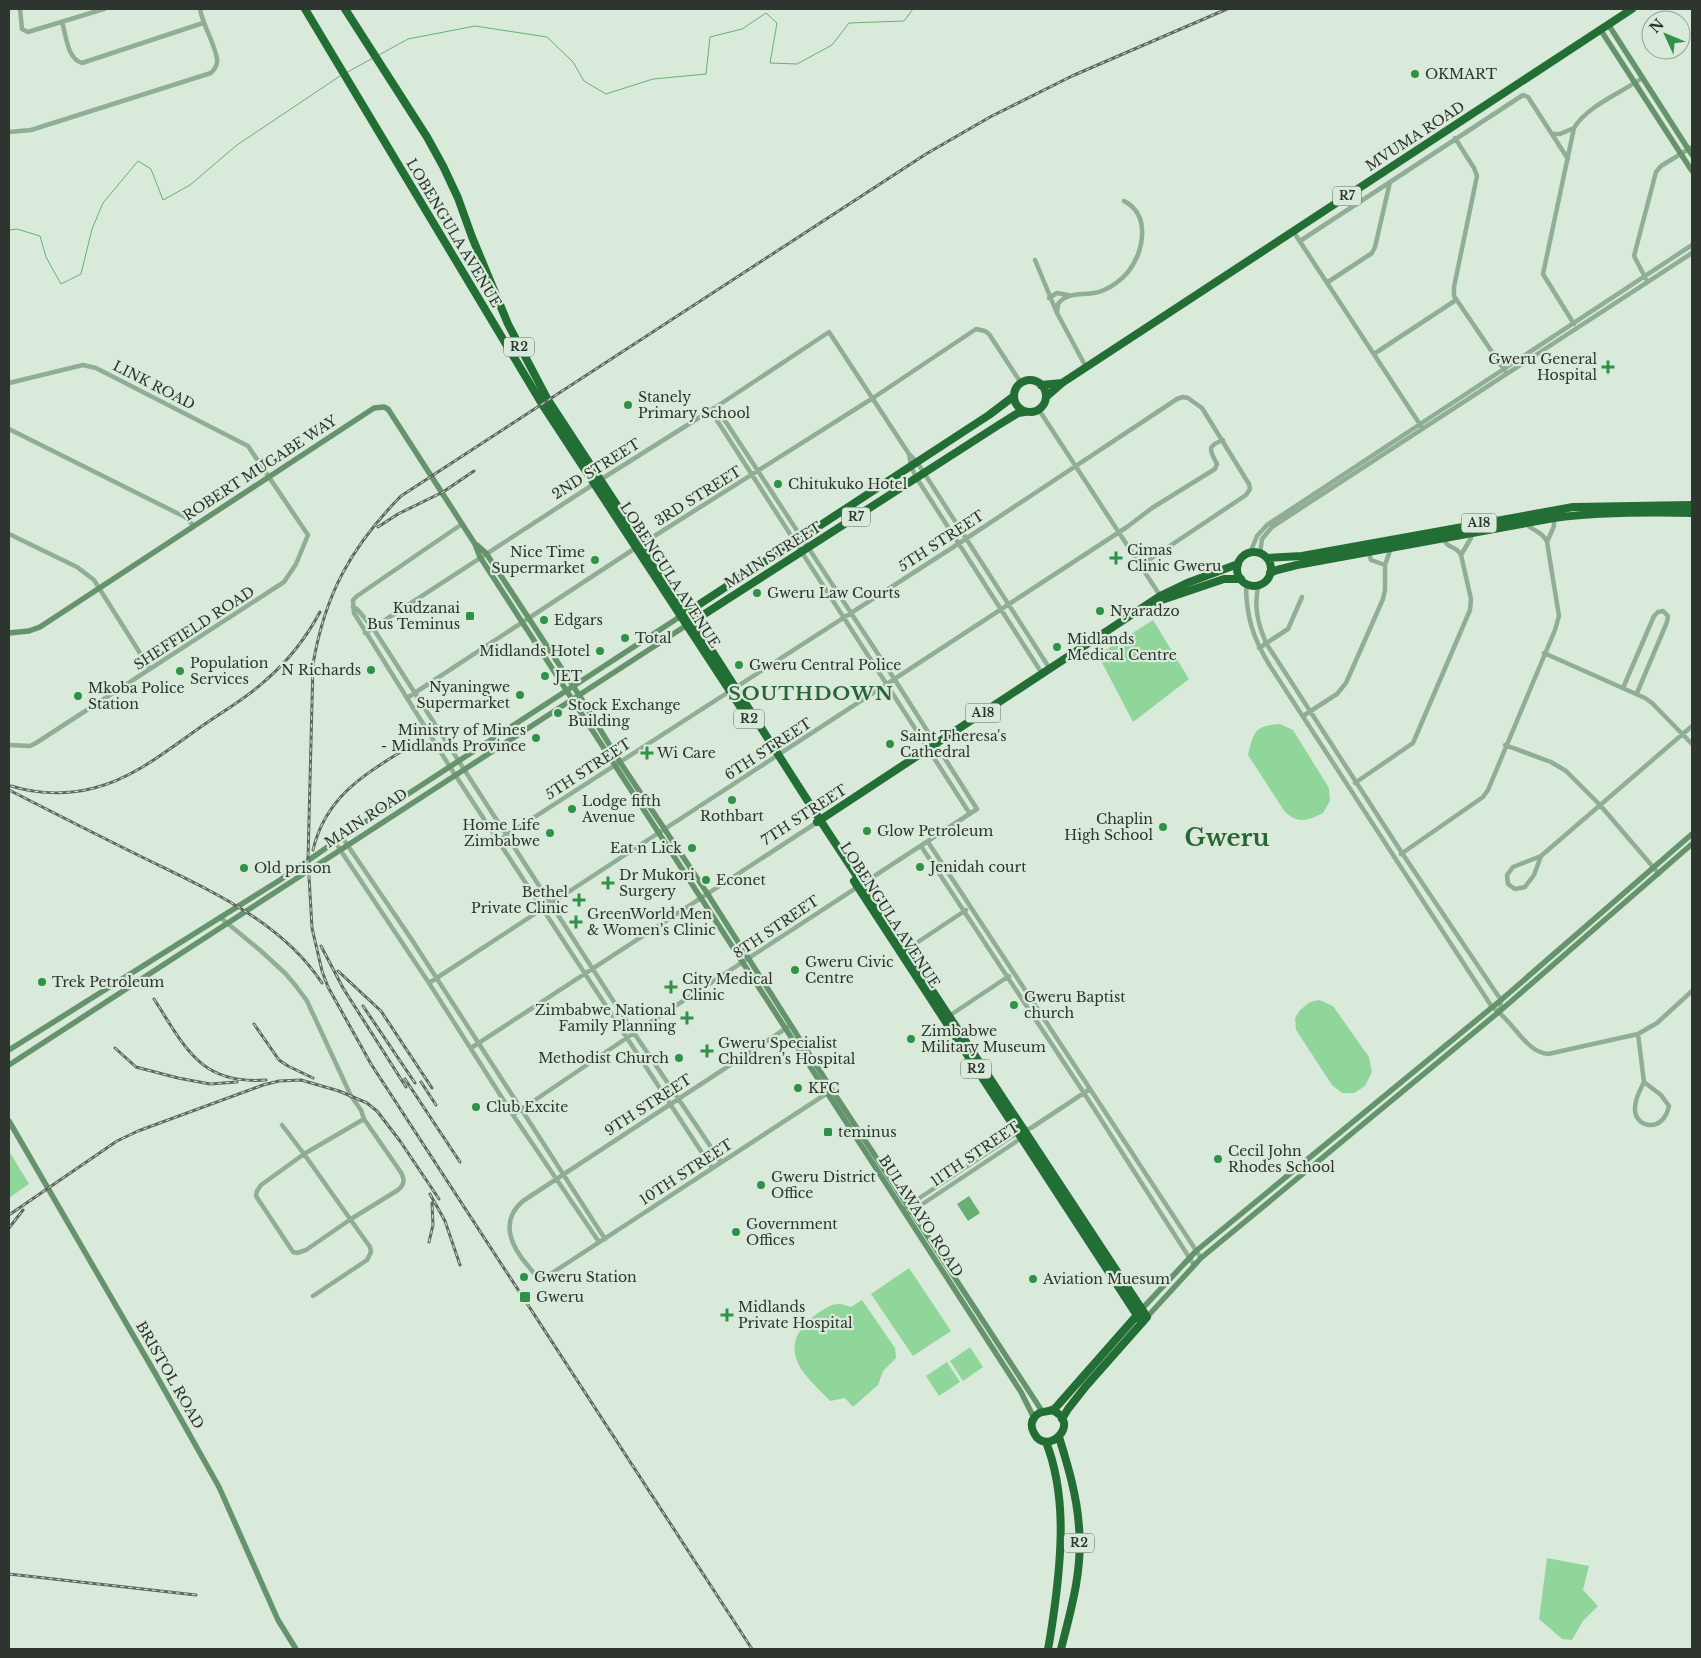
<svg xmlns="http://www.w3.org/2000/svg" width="1701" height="1658" viewBox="0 0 1701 1658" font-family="'Libre Baskerville',serif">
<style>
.green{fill:#90d69a}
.water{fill:#67b073}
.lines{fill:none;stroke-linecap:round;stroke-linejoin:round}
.stream{stroke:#67b073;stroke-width:1}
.street{stroke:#8fae93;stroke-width:4.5}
.secondary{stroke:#65936b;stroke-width:5.5}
.highway{stroke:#236e35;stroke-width:8}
.rail-casing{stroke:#606960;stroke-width:3}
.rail{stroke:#d9eada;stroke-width:1;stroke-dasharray:4;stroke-linecap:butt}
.poi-dot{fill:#2e9247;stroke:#d9eada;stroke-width:2}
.labels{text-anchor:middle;stroke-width:4.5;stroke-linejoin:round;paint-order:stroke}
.shield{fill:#d9eada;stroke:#616b62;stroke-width:1}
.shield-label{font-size:12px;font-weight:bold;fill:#2e342e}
.poi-label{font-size:14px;fill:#2e342e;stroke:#d9eada;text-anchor:start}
.street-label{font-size:14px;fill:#2e342e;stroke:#d9eada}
.district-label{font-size:19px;font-weight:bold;letter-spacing:1px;fill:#296636;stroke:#d9eada}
.town-label{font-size:24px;font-weight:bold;fill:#296636;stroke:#d9eada}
</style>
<rect width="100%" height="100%" fill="#d9eada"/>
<path class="green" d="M1153 620 1189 679 1133 722 1098 655Z
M1280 724 1293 730 1329 788 1330 801 1323 813C1308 820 1300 825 1285 812L1248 755C1254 732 1254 726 1280 724Z
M1319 1000 1333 1006 1369 1057 1372 1072 1365 1086 1354 1093H1342L1332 1085 1296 1030 1295 1018 1300 1010 1310 1002Z
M9 1151 29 1184 9 1198Z
M909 1268 951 1331 913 1356 871 1294Z
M862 1300 895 1348 896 1358 883 1371 878 1385 853 1407 845 1398 830 1401C820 1390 800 1373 796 1358 790 1338 803 1324 818 1313 824 1309 831 1304 839 1304 843 1304 847 1306 851 1307Z
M970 1347 983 1367 963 1381 950 1361Z
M947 1362 960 1382 939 1396 926 1376Z
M1547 1558 1589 1566 1583 1590 1598 1606 1583 1621 1572 1640 1562 1639 1539 1619Z"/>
<path class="water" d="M969 1196 980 1213 968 1221 957 1204Z"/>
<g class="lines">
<path class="stream" d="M379 55 408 39 475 26 547 37 573 62 584 81 606 94 653 79 706 74 710 37 742 29 766 13 777 23 770 63 797 64 832 45 849 23 904 21 913 9
M346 73 373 58
M9 230 17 229 40 236 46 257 61 284 81 274 92 229 103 203 138 161 151 169 163 200 190 185 237 145 340 76"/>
<path class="street" d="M20 9 22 29 28 32 104 9
M62 22C66 34 67 59 82 63L203 23
M9 132 31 130 211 73C215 69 218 64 217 59 214 41 203 26 200 9
M1552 134H1560L1574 128
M1455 138 1474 168 1477 176 1454 287V296L1505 371
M1293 231 1421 426
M1300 241 1523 95 1528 97 1568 159
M1035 260 1057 313 1086 367
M1646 279 1634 256 1656 172 1661 166 1692 147
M1328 282 1372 253 1375 247 1390 182
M1049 298 1057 293 1068 295
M1057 313 1058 304C1069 289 1089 298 1104 290 1113 286 1122 279 1128 272 1144 251 1151 215 1124 201
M1574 324 1543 274 1574 128C1587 106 1621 93 1642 78
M1374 354 1456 300
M9 383 83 365 96 368 248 446 308 535 296 564 284 582 36 743 30 746 9 745
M1039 410 1161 597
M711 411 970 814
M9 429 185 517 194 526
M909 454 911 466 916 477 1043 675
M462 524 357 596 353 600 354 613 450 767 712 1168
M9 534 77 567 94 580 150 669
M1547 542 1554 526V517
M1368 550 1371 560 1385 565
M1250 553 1257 536 1267 525 1692 245
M1260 553 1262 539 1272 527 1692 253
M1461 555 1471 538V532
M1246 584C1246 617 1253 638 1270 666L1492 1007C1512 1019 1525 1052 1548 1054L1638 1034 1657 1023 1692 991
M1259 584C1253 605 1258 624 1266 643L1402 853 1501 1000 1500 1011
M353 607 357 609 373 628 634 1033 721 1162
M365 633 600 480 716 407 829 332 909 454 917 462 1050 669
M1259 648 1288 629 1302 597
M1544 653 1645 698 1652 703 1692 744
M1623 688 1654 616 1658 612 1663 611 1668 616 1667 622 1637 693
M407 698 637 547 873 398 976 329 985 331 989 334 1021 383
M1303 716 1337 694 1346 683 1383 599 1385 590V565L1391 548
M1505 745 1551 762 1566 771 1600 805 1659 874
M1355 783 1413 743 1470 610 1471 599 1461 555C1456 545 1447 550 1443 537
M342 837 412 940 605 1239
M499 840 958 544 1177 399 1183 397 1188 398 1202 408 1249 484 1250 489 1246 495 1140 566
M335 842 429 983 513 1115 599 1242
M928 842 1201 1258
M921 846 1084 1093 1194 1265
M1401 854 1483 797 1488 790 1555 630 1559 616 1558 610 1547 542C1543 532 1533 531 1525 523
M1541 856 1534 875 1525 887 1515 889 1508 884 1507 875 1513 867 1541 856 1692 726
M221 918 261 951 285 973 296 986 307 1001 351 1096 361 1110 364 1119 400 1171C405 1179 405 1184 398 1190L351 1219 306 1250 297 1253 293 1252 256 1196 257 1191 261 1185 304 1154 364 1119
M906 950 966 910
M429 983 1127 527 1152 508 1215 469 1217 464C1210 451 1206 446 1223 440
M949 1016 1009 976
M788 1027 523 1201C499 1221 511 1247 529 1267 532 1271 535 1276 541 1277 544 1277 549 1275 552 1273L829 1092
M1638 1034 1644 1082 1661 1095 1669 1106C1663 1134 1634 1128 1635 1108 1635 1098 1640 1090 1644 1082
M471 1048 816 823
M513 1115 634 1033 977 809 895 680 716 407
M282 1125 304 1154 370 1247 371 1252 367 1260 313 1296
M906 1207 1017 1133 1031 1128 1090 1089
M909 1213 1023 1137"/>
<path class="secondary" d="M1608 24 1692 155
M1600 29 1692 171
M477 545 486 553 579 695 620 762 707 893 832 1090 1042 1411
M9 633 29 631 40 627 374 408 384 407 388 409 475 544 480 557 1021 1392 1034 1418
M9 1050 280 880 342 837 681 616
M9 1065 687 625
M9 1121 155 1373 219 1487 278 1620 296 1649
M1141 1310 1196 1251 1501 1000 1692 834
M1147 1317 1201 1258 1500 1011 1692 844"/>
<path class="highway" d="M305 9 542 404 745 714
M345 9 427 137 443 166 458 198 472 237 508 324 548 400 687 612 820 820 1147 1317 1086 1386 1068 1409 1062 1419
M1014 396a16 16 0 1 1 32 0a16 16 0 1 1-32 0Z
M1041 385 1062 383
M1046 397 1062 383 1632 9
M1237 569a17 17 0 1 1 34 0a17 17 0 1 1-34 0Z
M1267 558 1302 556 1573 507 1692 505
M1270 573 1277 570 1297 565 1554 518C1600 512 1646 512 1692 513
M1156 602 1224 579H1241
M683 615 989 415 1014 396
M689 624 997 426 1018 413 1025 412
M817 822 1160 596 1187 583 1238 564
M854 881 1142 1323
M1052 1410C1083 1423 1046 1458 1034 1433 1031 1428 1031 1422 1034 1418 1039 1410 1045 1413 1052 1410 1054 1410 1056 1407 1058 1405L1139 1313
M1059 1437C1068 1466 1077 1496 1079 1527 1083 1569 1071 1610 1061 1649
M1046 1442C1066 1493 1062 1550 1055 1604 1053 1619 1051 1634 1048 1649"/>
<defs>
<path id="rail" d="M378 527 398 514 443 492 474 471
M11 786C37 794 67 795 94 788 135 778 170 748 205 724 225 710 248 697 266 680 288 661 306 638 320 612
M9 790C54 813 99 836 144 858 209 890 281 921 322 983
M313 850C327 790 375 769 423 738
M321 946 343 988 406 1087
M338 971 381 1011 432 1088
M154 999C185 1047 200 1085 266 1080
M363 1006 415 1083
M254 1024 279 1060 288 1066 313 1078
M115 1048 136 1067 178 1078 210 1084 237 1082
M405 1079 460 1162
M421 1082 436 1105
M430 1194 445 1221 460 1265
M9 1215 117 1141 138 1131 263 1085 279 1081 301 1080 339 1091 367 1103 377 1111 400 1141 439 1199
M9 1228 23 1210
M429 1242 433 1225 432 1203
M9 1574 196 1595
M752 1649 371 1064 328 987 322 971 312 928 308 859 313 664C325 594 351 547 401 496L926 154 990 117 1072 76 1227 9"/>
</defs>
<use href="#rail" class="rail-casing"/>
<use href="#rail" class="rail"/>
</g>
<g class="poi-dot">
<circle cx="1415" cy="74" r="5"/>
<path d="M1605.5 359.5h5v5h5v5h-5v5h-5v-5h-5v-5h5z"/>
<circle cx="628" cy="405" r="5"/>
<circle cx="778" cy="484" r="5"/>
<path d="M1113.5 550.5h5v5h5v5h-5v5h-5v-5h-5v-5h5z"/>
<circle cx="595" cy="560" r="5"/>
<circle cx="757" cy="593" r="5"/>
<circle cx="1100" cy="611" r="5"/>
<rect x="465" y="611" width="10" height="10" rx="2.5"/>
<circle cx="544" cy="620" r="5"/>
<circle cx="625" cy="638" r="5"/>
<circle cx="1057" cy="647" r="5"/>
<circle cx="600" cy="651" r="5"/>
<circle cx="739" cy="665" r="5"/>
<circle cx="371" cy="670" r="5"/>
<circle cx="180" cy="671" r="5"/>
<circle cx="545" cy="676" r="5"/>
<circle cx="520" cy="695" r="5"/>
<circle cx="78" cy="696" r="5"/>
<circle cx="558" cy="713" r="5"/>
<circle cx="536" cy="738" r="5"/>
<circle cx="890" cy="744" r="5"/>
<path d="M644.5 745.5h5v5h5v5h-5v5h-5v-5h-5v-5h5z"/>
<circle cx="732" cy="800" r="5"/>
<circle cx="572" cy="809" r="5"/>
<circle cx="1163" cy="827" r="5"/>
<circle cx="867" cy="831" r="5"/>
<circle cx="550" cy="833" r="5"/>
<circle cx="692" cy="848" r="5"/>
<circle cx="920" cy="867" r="5"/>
<circle cx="244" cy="868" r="5"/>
<circle cx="706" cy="880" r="5"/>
<path d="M605.5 875.5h5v5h5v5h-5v5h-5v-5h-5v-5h5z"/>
<path d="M576.5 892.5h5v5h5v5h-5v5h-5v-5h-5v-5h5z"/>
<path d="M573.5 914.5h5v5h5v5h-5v5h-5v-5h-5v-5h5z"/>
<circle cx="795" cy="970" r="5"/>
<circle cx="42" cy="982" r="5"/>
<path d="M668.5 979.5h5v5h5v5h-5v5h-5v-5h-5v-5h5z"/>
<circle cx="1014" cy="1005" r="5"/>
<path d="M684.5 1010.5h5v5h5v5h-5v5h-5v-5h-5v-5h5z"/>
<circle cx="911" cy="1039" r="5"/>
<path d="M704.5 1043.5h5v5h5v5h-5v5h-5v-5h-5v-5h5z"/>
<circle cx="679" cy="1058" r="5"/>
<circle cx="798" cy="1088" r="5"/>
<circle cx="476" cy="1107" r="5"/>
<rect x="823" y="1127" width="10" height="10" rx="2.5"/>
<circle cx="1218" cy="1159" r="5"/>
<circle cx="761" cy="1185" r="5"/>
<circle cx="736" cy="1232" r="5"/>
<circle cx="524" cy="1277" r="5"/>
<circle cx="1033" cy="1279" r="5"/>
<rect x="519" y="1291" width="12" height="12" rx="2.5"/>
<path d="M724.5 1307.5h5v5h5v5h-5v5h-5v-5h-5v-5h5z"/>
</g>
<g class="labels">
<g class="shield">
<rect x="1333" y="186.5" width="28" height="19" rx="4"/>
<rect x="504" y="337.5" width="30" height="19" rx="4"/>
<rect x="842" y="507.5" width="28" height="19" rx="4"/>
<rect x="1461.5" y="513.5" width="35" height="19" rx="4"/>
<rect x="965.5" y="703.5" width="35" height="19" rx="4"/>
<rect x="734" y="709.5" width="30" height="19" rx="4"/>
<rect x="961" y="1059.5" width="30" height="19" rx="4"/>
<rect x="1064" y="1533.5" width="30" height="19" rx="4"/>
</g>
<g class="shield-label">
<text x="1347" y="200">R7</text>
<text x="519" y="351">R2</text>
<text x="856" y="521">R7</text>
<text x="1479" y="527">A18</text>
<text x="983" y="717">A18</text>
<text x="749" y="723">R2</text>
<text x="976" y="1073">R2</text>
<text x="1079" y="1547">R2</text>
</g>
<g class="poi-label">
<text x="1425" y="79">OKMART</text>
<text x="1597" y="364" text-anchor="end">Gweru General<tspan x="1597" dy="16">Hospital</tspan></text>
<text x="638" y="402">Stanely<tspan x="638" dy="16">Primary School</tspan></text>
<text x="788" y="489">Chitukuko Hotel</text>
<text x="1127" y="555">Cimas<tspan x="1127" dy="16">Clinic Gweru</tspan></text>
<text x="585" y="557" text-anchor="end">Nice Time<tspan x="585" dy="16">Supermarket</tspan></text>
<text x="767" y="598">Gweru Law Courts</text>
<text x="460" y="613" text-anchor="end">Kudzanai<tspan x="460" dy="16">Bus Teminus</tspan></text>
<text x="1110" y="616">Nyaradzo</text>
<text x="554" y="625">Edgars</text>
<text x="635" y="643">Total</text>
<text x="1067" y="644">Midlands<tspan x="1067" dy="16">Medical Centre</tspan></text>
<text x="590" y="656" text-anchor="end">Midlands Hotel</text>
<text x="190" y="668">Population<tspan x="190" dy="16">Services</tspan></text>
<text x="749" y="670">Gweru Central Police</text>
<text x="361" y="675" text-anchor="end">N Richards</text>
<text x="555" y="681">JET</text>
<text x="510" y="692" text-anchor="end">Nyaningwe<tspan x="510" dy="16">Supermarket</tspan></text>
<text x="88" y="693">Mkoba Police<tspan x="88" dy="16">Station</tspan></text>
<text x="568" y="710">Stock Exchange<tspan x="568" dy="16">Building</tspan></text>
<text x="526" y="735" text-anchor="end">Ministry of Mines<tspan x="526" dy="16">- Midlands Province</tspan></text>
<text x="900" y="741">Saint Theresa's<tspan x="900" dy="16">Cathedral</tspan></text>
<text x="657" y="758">Wi Care</text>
<text x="582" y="806">Lodge fifth<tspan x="582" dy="16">Avenue</tspan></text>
<text x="732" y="821" text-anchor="middle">Rothbart</text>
<text x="1153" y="824" text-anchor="end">Chaplin<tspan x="1153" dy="16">High School</tspan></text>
<text x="540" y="830" text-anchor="end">Home Life<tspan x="540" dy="16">Zimbabwe</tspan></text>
<text x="877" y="836">Glow Petroleum</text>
<text x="682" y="853" text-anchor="end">Eat n Lick</text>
<text x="930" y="872">Jenidah court</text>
<text x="254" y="873">Old prison</text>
<text x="619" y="880">Dr Mukori<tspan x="619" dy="16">Surgery</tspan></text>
<text x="716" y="885">Econet</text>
<text x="568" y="897" text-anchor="end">Bethel<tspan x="568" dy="16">Private Clinic</tspan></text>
<text x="587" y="919">GreenWorld Men<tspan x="587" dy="16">&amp; Women’s Clinic</tspan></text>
<text x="805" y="967">Gweru Civic<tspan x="805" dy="16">Centre</tspan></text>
<text x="682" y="984">City Medical<tspan x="682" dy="16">Clinic</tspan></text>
<text x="52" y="987">Trek Petroleum</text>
<text x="1024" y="1002">Gweru Baptist<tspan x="1024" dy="16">church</tspan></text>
<text x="676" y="1015" text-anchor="end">Zimbabwe National<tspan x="676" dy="16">Family Planning</tspan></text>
<text x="921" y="1036">Zimbabwe<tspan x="921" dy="16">Military Museum</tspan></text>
<text x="718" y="1048">Gweru Specialist<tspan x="718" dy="16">Children’s Hospital</tspan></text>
<text x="669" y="1063" text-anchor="end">Methodist Church</text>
<text x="808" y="1093">KFC</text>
<text x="486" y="1112">Club Excite</text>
<text x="838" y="1137">teminus</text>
<text x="1228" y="1156">Cecil John<tspan x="1228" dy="16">Rhodes School</tspan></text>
<text x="771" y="1182">Gweru District<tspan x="771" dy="16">Office</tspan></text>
<text x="746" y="1229">Government<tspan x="746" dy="16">Offices</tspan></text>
<text x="534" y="1282">Gweru Station</text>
<text x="1043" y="1284">Aviation Muesum</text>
<text x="536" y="1302">Gweru</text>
<text x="738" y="1312">Midlands<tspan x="738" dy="16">Private Hospital</tspan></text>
</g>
<g class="street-label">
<text transform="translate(1415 136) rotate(-33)" y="5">MVUMA ROAD</text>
<text transform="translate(454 233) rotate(59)" y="5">LOBENGULA AVENUE</text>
<text transform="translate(154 385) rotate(27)" y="5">LINK ROAD</text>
<text transform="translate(260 468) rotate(-33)" y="5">ROBERT MUGABE WAY</text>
<text transform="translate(596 469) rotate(-32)" y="5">2ND STREET</text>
<text transform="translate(698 496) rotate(-32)" y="5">3RD STREET</text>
<text transform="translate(941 541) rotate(-33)" y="5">5TH STREET</text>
<text transform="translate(773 555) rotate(-32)" y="5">MAIN STREET</text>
<text transform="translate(670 575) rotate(57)" y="5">LOBENGULA AVENUE</text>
<text transform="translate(194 628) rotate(-33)" y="5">SHEFFIELD ROAD</text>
<text transform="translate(768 749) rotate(-33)" y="5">6TH STREET</text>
<text transform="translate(588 769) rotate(-33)" y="5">5TH STREET</text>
<text transform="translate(804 815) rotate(-33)" y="5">7TH STREET</text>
<text transform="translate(366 818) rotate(-33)" y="5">MAIN ROAD</text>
<text transform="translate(890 915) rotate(57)" y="5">LOBENGULA AVENUE</text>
<text transform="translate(776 927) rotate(-34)" y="5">8TH STREET</text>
<text transform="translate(648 1105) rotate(-33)" y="5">9TH STREET</text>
<text transform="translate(975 1154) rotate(-34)" y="5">11TH STREET</text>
<text transform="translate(686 1172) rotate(-33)" y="5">10TH STREET</text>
<text transform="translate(921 1216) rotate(57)" y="5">BULAWAYO ROAD</text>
<text transform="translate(170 1375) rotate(60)" y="5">BRISTOL ROAD</text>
</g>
<g class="district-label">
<text x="811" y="700">SOUTHDOWN</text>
</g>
<g class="town-label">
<text x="1227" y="846">Gweru</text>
</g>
</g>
<rect width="1701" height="1658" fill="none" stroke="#2e342e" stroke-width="20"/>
<g transform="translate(1666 35) rotate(314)"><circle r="24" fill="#d9eada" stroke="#95a195"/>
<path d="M0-4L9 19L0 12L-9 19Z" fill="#2e9247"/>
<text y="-8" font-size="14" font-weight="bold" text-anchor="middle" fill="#2e342e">N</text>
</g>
</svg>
